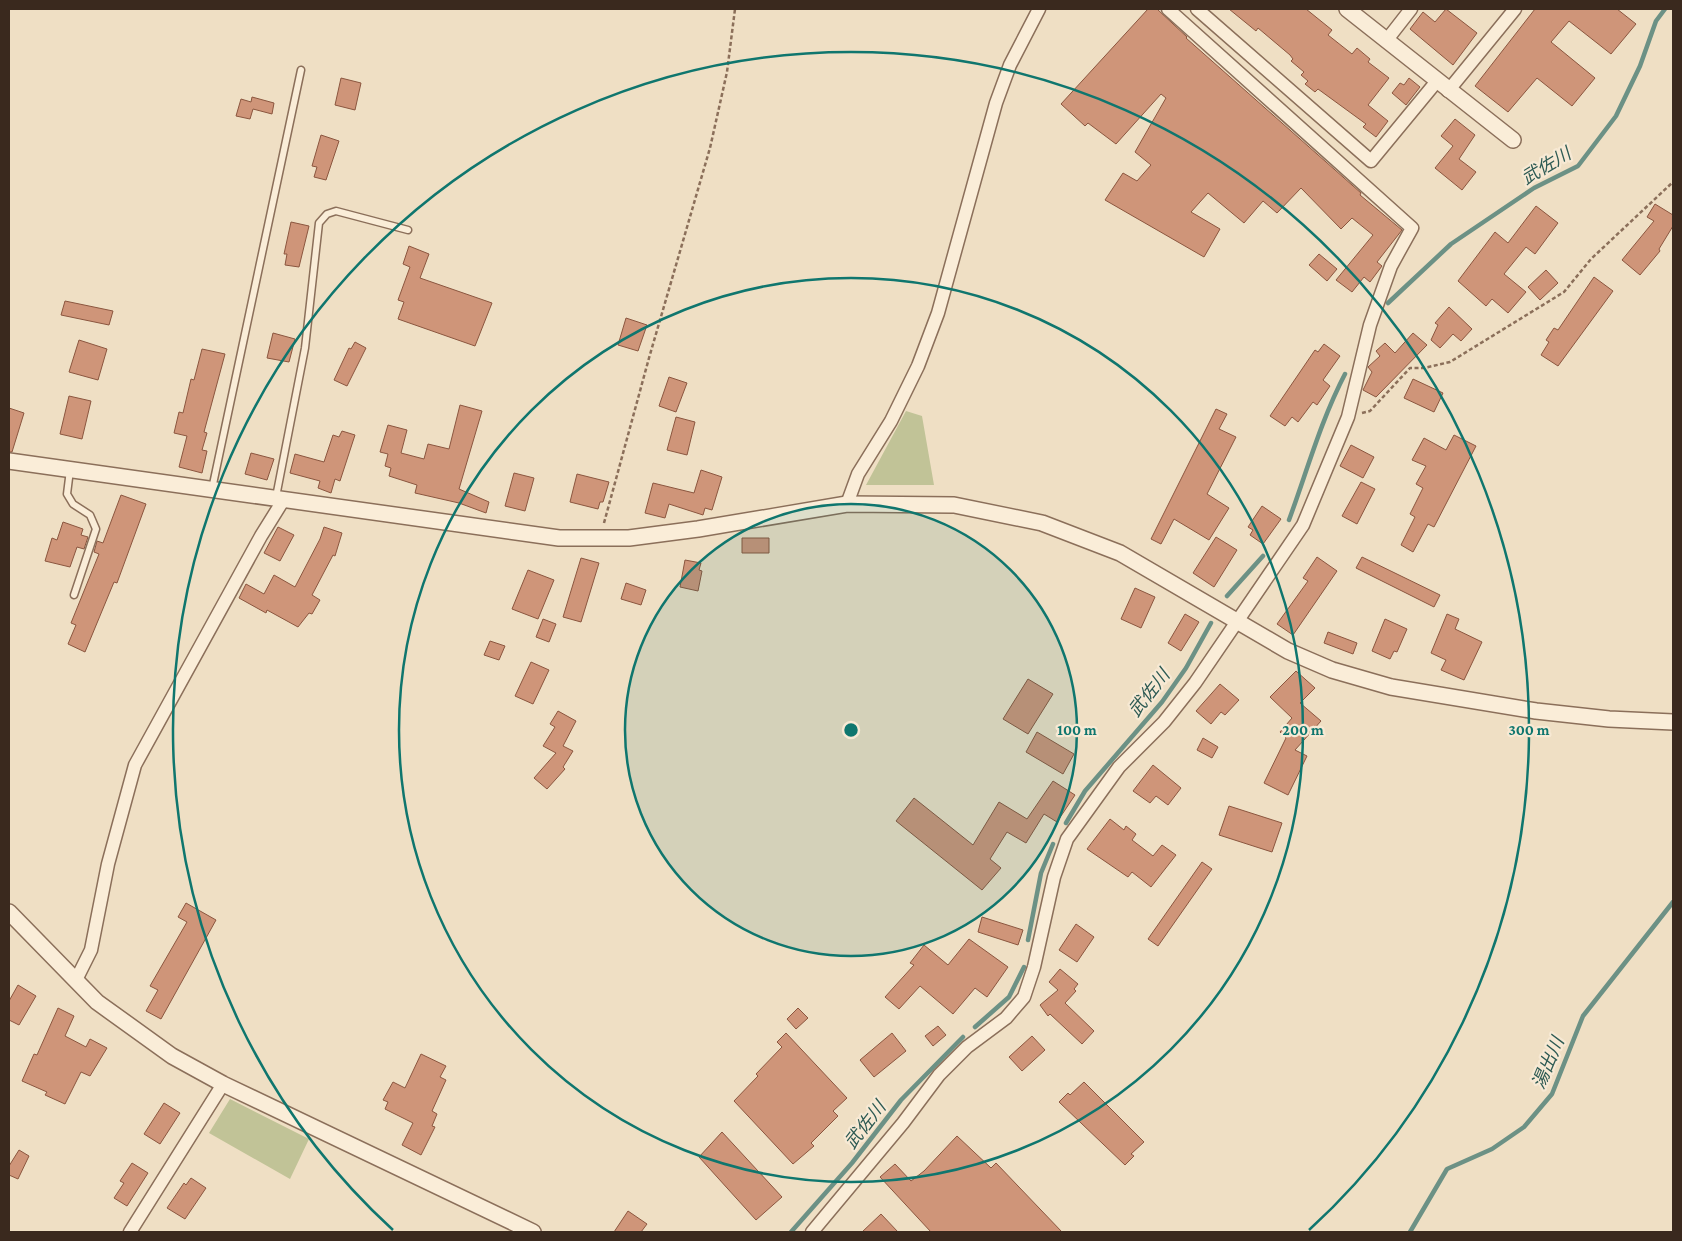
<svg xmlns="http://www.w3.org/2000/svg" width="1682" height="1241" viewBox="0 0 1682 1241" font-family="'Crimson Pro','Noto Sans JP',serif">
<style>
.cemetery{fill:#c1c397}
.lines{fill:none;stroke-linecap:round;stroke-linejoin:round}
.stream{stroke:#6c9185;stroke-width:4.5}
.building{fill:#cf9579;stroke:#8b563f}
.service-casing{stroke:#8b6f5a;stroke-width:9}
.minor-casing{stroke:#8b6f5a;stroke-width:15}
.tertiary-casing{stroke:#8b6f5a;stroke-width:18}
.path{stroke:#8b6f5a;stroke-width:2.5;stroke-dasharray:4 2.5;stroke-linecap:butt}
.service{stroke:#faedd8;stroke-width:6}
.minor{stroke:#faedd8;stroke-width:12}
.tertiary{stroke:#faedd8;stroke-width:15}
.ring{fill:none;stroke:#0f766e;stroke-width:2.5}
.labels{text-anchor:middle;stroke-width:4.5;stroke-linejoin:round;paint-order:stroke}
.water-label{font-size:18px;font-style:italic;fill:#2d5a53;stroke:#f7e9d4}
.centre{fill:#0f766e;stroke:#f7e9d4;stroke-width:2.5}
.ring-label{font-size:15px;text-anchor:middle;font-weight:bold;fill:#0f766e;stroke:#f7e9d4;stroke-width:4.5;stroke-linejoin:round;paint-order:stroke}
</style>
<rect width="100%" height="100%" fill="#efdfc4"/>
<path class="cemetery" d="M906 411 922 416 934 485H866Z
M230 1099 309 1139 290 1179 209 1133Z"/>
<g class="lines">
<path class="stream" d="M1388 303 1451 244 1534 188 1578 166 1616 116 1640 66 1656 21 1665 9
M1289 520C1307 471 1321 420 1345 374
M1227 596 1263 556
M1066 823 1085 791 1162 702 1186 668 1211 623
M1028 940 1041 873 1053 844
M975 1027 1009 997 1024 967
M791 1232 852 1163 901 1100 963 1037
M1410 1232 1447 1169 1492 1149 1524 1127 1552 1094 1583 1016 1673 902"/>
</g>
<path class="building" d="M1148 9H1157L1187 37 1186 38 1361 193 1360 195 1402 230 1377 262 1382 266 1370 282 1364 277 1352 292 1336 280 1373 235 1352 218 1341 229 1301 188 1277 213 1263 201 1244 223 1208 193 1191 212 1220 229 1204 257 1105 200 1123 173 1137 181 1151 165 1135 152 1166 98 1161 94 1116 144 1088 123 1085 126 1061 104Z
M1229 9H1306L1332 30 1328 35 1352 54 1357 48 1370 59 1368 62 1389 78 1368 105 1388 121 1376 137 1363 127 1366 124 1318 89 1315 92 1305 84 1308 81 1301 75 1304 72 1291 61 1293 59 1290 55 1258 28 1256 31Z
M1446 9 1477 33 1453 65 1410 29 1423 12 1435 22Z
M1535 9H1617L1636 24 1611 54 1569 21 1551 42 1595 78 1572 106 1537 78 1508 112 1475 86Z
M341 78 361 83 355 110 335 105Z
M1409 78 1420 87 1406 105 1392 93 1400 83 1404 85Z
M252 97 274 103 272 114 253 109 250 119 236 116 241 99 251 102Z
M1455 119 1475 135 1459 159 1476 172 1462 190 1435 168 1453 146 1441 136Z
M321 135 339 141 326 180 314 177 317 167 312 166Z
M1655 204 1673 215V226L1659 249 1660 251 1640 275 1622 260 1654 221 1647 217Z
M1536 206 1558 223 1535 254 1526 247 1504 274 1526 292 1508 313 1492 299 1486 306 1458 281 1495 232 1508 243Z
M291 222 309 226 299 267 285 265 287 254H284Z
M409 246 429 254 420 278 492 303 475 346 398 319 404 302 398 300 410 267 403 264Z
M1319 254 1337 269 1327 281 1309 265Z
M1546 270 1558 283 1540 300 1528 287Z
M1594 277 1613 291 1558 366 1541 355 1549 342 1546 340 1554 328 1558 330Z
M65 301 113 311 109 325 61 315Z
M1449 307 1472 329 1461 341 1453 334 1440 348 1431 340 1438 325 1435 323Z
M626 318 647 325 638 351 618 345Z
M273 333 295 339 289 362 267 358Z
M1413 333 1427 345 1376 397 1363 390 1372 372 1368 367 1380 356 1376 351 1385 343 1395 353Z
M79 340 107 349 98 380 69 372Z
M355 342 366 348 347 386 334 380 349 348 351 349Z
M1324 344 1340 356 1323 380 1330 386 1317 405 1313 402 1298 422 1292 417 1285 426 1270 416 1315 350 1318 352Z
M202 349 225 354 204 432 207 433 202 450 207 451 202 473 179 467 187 436 174 433 179 412 183 413 191 379 194 380Z
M669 377 687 383 676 412 659 406Z
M1413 379 1443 393 1434 412 1404 398Z
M69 396 91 401 82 439 60 434Z
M460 405 482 411 459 489 489 502 486 513 459 503 415 493 417 485 389 476 391 468 385 466 388 454 380 452 388 425 407 430 401 453 424 459 428 444 449 449Z
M9 408 24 413 12 452H9Z
M1216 409 1227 414 1219 429 1236 437 1207 494 1229 508 1209 540 1174 519 1161 544 1151 539Z
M676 417 695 422 687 455 667 450Z
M342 431 355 435 340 481 335 479 331 493 318 488 320 481 290 473 295 454 324 462 333 435 339 437Z
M1454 435 1476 446 1434 527 1428 524 1413 552 1401 545 1415 517 1410 514 1423 488 1416 484 1426 466 1412 460 1424 438 1446 450Z
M1351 445 1374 457 1363 478 1340 466Z
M251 453 274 459 267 480 245 474Z
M701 470 722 477 712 510 705 508 703 515 669 504 665 518 645 513 653 483 694 493Z
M514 473 534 478 525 511 505 506Z
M577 474 609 482 603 502H600L598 509 570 502Z
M1361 482 1375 489 1357 524 1342 516Z
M121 495 146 504 117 583 114 582 85 652 68 644 76 625 71 623 99 554 94 552 97 541 103 543Z
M1262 506 1281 519 1263 544 1250 535 1253 530 1248 527Z
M63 522 83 529 81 535 88 537 84 549 77 547 70 567 45 561 52 538 57 540Z
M278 527 294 535 280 561 264 553Z
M324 527 342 533 335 556 333 555 312 595 320 600 312 614 309 613 298 627 267 610 266 613 239 598 246 584 264 594 274 575 295 587 320 539Z
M1216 537 1237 550 1214 587 1193 573Z
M742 538H769V553H742Z
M1317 557 1337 571 1293 635 1277 624 1308 581 1303 578Z
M1362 557 1440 595 1434 607 1356 568Z
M581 558 599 563 581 622 563 617Z
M685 560 701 563 699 570 702 571 698 591 680 587Z
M528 570 554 580 538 619 512 609Z
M626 583 646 590 641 605 621 599Z
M1135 588 1155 597 1141 628 1121 619Z
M1185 614 1199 622 1181 651 1168 643Z
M1447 614 1459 619 1455 629 1482 642 1464 680 1441 670 1446 660 1431 653Z
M543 619 556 624 549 642 536 637Z
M1385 619 1407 629 1397 652 1394 651 1390 659 1372 651Z
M1328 632 1357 643 1353 654 1324 643Z
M490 641 505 646 499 660 484 655Z
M531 662 549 670 533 704 515 696Z
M1296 671 1315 688 1300 703 1321 721 1295 750 1307 756 1288 795 1264 783 1286 738 1280 732 1292 718 1270 697Z
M1028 679 1053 694 1028 734 1003 719Z
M1220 684 1239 700 1225 715 1221 712 1211 724 1196 711Z
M558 711 576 721 563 746 573 751 563 767 565 769 547 789 534 778 556 753 543 746 555 727 550 724Z
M1037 732 1074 754 1063 774 1026 752Z
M1203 738 1218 747 1212 758 1197 750Z
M1153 765 1181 788 1168 805 1156 796 1150 803 1133 791Z
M1053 781 1075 795 1057 822 1044 814 1026 843 1007 832 990 859 1001 868 982 890 896 821 914 798 973 845 999 802 1027 819Z
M1229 806 1282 823 1272 852 1219 835Z
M1110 819 1124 830 1126 826 1136 834 1132 840 1153 856 1162 845 1176 855 1151 887 1132 872 1128 877 1087 849Z
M1202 862 1212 869 1158 946 1148 939Z
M186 903 216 920 161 1019 146 1011 158 990 150 986 187 922 178 917Z
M982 917 1023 930 1018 945 978 932Z
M1076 924 1094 937 1077 962 1059 950Z
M969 939 1008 967 987 997 975 988 953 1014 920 986 899 1009 885 997 914 965 910 963 924 945 948 965Z
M1060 969 1078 984 1074 989 1076 991 1065 1003 1094 1031 1082 1044 1050 1014 1048 1016 1040 1005 1058 990 1049 982Z
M18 985 36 996 19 1025 9 1020V1001Z
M58 1008 74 1016 65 1036 86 1047 90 1039 107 1048 90 1076 81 1072 65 1104 45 1095 47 1092 22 1081 34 1054 37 1055Z
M798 1008 808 1018 796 1029 787 1019Z
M938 1026 946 1035 933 1046 925 1036Z
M786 1033 847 1098 833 1111 838 1116 811 1143 814 1146 793 1164 734 1101 758 1076 756 1074 782 1047 777 1042Z
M892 1033 906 1051 874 1077 860 1060Z
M1032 1036 1045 1050 1022 1071 1009 1057Z
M421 1054 446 1066 440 1077 446 1080 432 1111 437 1114 432 1126 435 1127 421 1155 402 1145 413 1123 385 1109 388 1102 383 1100 393 1082 405 1088Z
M1084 1082 1144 1142 1131 1154 1134 1156 1125 1165 1059 1102 1068 1093 1070 1095Z
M164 1103 180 1113 160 1144 144 1134Z
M722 1132 782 1197 756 1220 699 1157Z
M957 1136 991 1168 996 1163 1062 1232H931L880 1177 895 1164 911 1181 924 1171Z
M19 1150 29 1156 18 1179 9 1175V1166Z
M132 1163 148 1173 127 1206 114 1198 124 1183 120 1181Z
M191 1178 206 1188 185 1219 167 1208 184 1183 186 1185Z
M628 1211 647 1224 641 1232H614Z
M881 1214 898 1232H862Z"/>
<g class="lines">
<defs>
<path id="service" d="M70 470 67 494 73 504 90 515 96 529 74 595
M212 489 301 70
M276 497 305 348 319 223 327 214 336 211 408 230"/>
<path id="minor" d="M1197 9 1371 161 1437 81
M1386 41 1411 9
M1448 91 1515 9
M847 504 858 474 891 421 918 366 938 313 996 103 1010 65 1039 9
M76 980 91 950 108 864 135 765 261 536 284 499
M130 1232 223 1084
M812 1232 903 1123 939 1075 967 1047 1006 1018 1024 997 1034 967 1054 877 1067 839 1119 767 1164 722 1195 683 1303 525 1348 417 1370 325 1391 266 1412 228 1168 9"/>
<path id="tertiary" d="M1347 9 1513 140
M9 461 559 538H629L698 529 847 504 954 505 1042 523 1120 553 1288 651 1332 670 1391 687 1536 711 1609 719 1673 722
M9 912 97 1002 172 1056 223 1084 533 1232"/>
</defs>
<use href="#service" class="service-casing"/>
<use href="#minor" class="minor-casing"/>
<use href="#tertiary" class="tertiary-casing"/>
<path class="path" d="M1362 413 1370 411 1410 368H1424L1450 362 1564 292 1591 259 1673 182
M604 523 649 358 710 148 727 72 735 9"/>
<use href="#service" class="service"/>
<use href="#minor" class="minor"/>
<use href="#tertiary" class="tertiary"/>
</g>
<circle cx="851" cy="730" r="226" fill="#0f766e" fill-opacity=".12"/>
<g class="ring">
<circle cx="851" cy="730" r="226"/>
<circle cx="851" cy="730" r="452"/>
<path d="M393 1230A678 678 0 1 1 1309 1230"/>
</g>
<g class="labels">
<g class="water-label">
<text transform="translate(1546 166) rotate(-31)" y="6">武佐川</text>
<text transform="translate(1149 693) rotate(-52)" y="6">武佐川</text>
<text transform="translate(1548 1063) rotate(-67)" y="6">湯出川</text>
<text transform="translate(865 1125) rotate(-52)" y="6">武佐川</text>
</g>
</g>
<circle cx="851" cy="730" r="8" class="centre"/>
<g class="ring-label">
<text x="1077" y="735">100 m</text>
<text x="1303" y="735">200 m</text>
<text x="1529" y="735">300 m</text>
</g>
<rect width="1682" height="1241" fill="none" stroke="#3a291e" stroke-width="20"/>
</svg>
